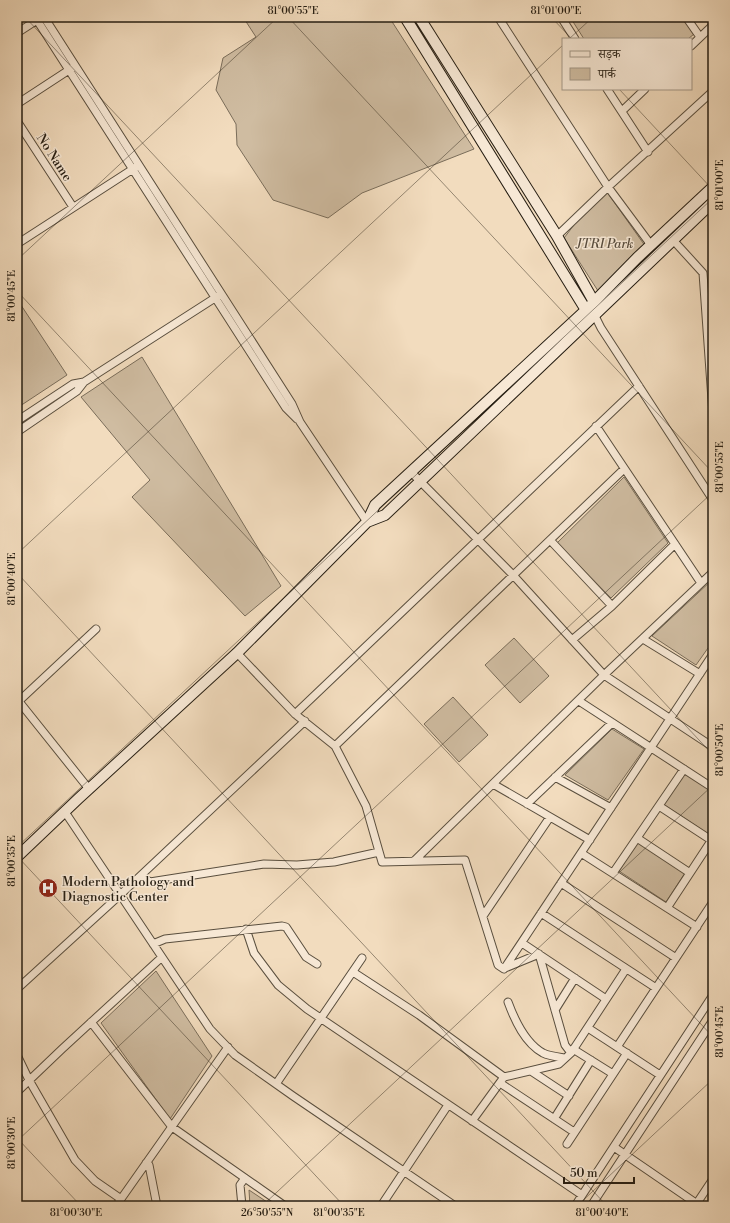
<svg xmlns="http://www.w3.org/2000/svg" width="730" height="1223" viewBox="0 0 730 1223" font-family="'Libre Bodoni','Noto Serif Devanagari',serif">
<style>
.green{fill:#cfbca1;stroke:#7a6d5a}
.lines{fill:none;stroke-linecap:round;stroke-linejoin:round}
.street-casing{stroke:#594e3e;stroke-width:9}
.secondary-casing{stroke:#261e13;stroke-width:12}
.street{stroke:#f7e8d5;stroke-width:7}
.secondary{stroke:#f7e8d5;stroke-width:10}
.ticks{fill:none;stroke:#261e13;stroke-width:1;stroke-opacity:0.45}
.labels{text-anchor:middle;stroke-width:3;stroke-linejoin:round;paint-order:stroke}
.street-label{font-size:13px;fill:#261e13;stroke:#f7e8d5}
.park-label{font-size:13px;font-style:italic;fill:#594d3e;stroke:#f7e8d5}
.poi-label{font-size:13px;fill:#261e13;stroke:#f7e8d5;text-anchor:start}
.neatline{fill:none;stroke:#261e13;stroke-width:1.5}
.ticks-label{font-size:10px;text-anchor:middle;fill:#261e13}
</style>
<rect width="100%" height="100%" fill="#f2dcbe"/>
<filter id="stains"><feTurbulence type="fractalNoise" baseFrequency=".005" numOctaves="4"/><feColorMatrix values="0 0 0 0 .2 0 0 0 0 .09 0 0 0 0 .02 0 0 0 .5 -.17"/></filter>
<radialGradient id="worn" r=".72"><stop offset=".6" stop-color="#630" stop-opacity="0"/><stop offset="1" stop-color="#630" stop-opacity=".3"/></radialGradient>
<path class="green" d="M243 17H389L474 149 362 193 328 218 273 200 237 145 236 124 216 90 223 58 256 37Z
M570 17H683L694 34 688 39H584Z
M607 192 648 250 600 294 564 238 574 225Z
M17 299 67 375 17 408Z
M142 357 281 586 245 616 132 497 150 480 81 397Z
M624 477 668 543 611 598 557 543Z
M713 579V641L696 665 652 636Z
M514 638 549 676 520 703 485 665Z
M453 697 488 735 459 762 424 724Z
M612 729 644 749 608 800 565 775Z
M684 773 713 792V831L710 835 663 804Z
M638 841 685 873 666 902 619 871Z
M156 971 212 1056 170 1119 101 1023Z
M249 1190 273 1206H250Z"/>
<g class="lines">
<defs>
<path id="street" d="M35 17 286 408 297 419
M44 17 292 404 300 422 367 522
M498 17 608 187 651 245
M561 17 575 39
M686 17 700 37
M17 33 37 20
M691 46 713 25
M607 89 648 152
M17 104 72 68
M622 111 645 89
M17 121 73 207
M557 236 608 187 713 91
M673 240 703 273 713 414
M17 244 136 167
M594 314 601 328 713 500
M17 421 73 384 84 382
M596 426 701 583
M17 432 77 391 84 382 218 296
M411 472 513 575 604 675 713 747
M550 540 612 606
M643 639 700 674
M572 640 612 606 675 544
M237 653 295 714 335 746 366 806 382 862 465 860 498 965 504 969
M17 699 89 789
M19 701 96 629
M579 701 713 788
M295 714 639 386
M335 746 624 469
M555 777 611 808
M493 784 590 840
M527 804 612 723
M659 806 711 840
M65 812 210 1029 235 1055 293 1096 455 1206
M637 838 690 873
M581 853 697 927
M414 861 604 675 713 572
M613 873 684 769
M141 876 150 882 264 864 297 865 334 862 379 852
M561 883 676 958
M667 908 713 838
M541 913 656 988
M483 916 550 817
M246 929 254 953 278 985 307 1009 582 1195
M522 943 606 999
M153 944 165 939 282 926 286 927 306 957 317 964
M505 968 539 954 565 1045 571 1053
M504 969 713 654
M353 972 419 1015 504 1077
M17 989 120 895 305 721
M508 1002C515 1021 525 1043 543 1053 549 1056 558 1057 565 1058
M555 1010 575 978
M91 1022 172 1127 285 1206
M588 1028 660 1075
M617 1047 713 902
M573 1049 613 1074
M17 1055 29 1080 75 1160 95 1181 121 1199
M531 1071 569 1096
M500 1083 574 1132
M276 1084 362 958
M17 1092 62 1049 162 957
M554 1119 591 1060
M472 1121 504 1077 559 1064 571 1053 626 969
M567 1144 627 1053
M614 1147 700 1206
M146 1163 149 1165 157 1206
M116 1206 228 1047
M242 1206 240 1185 245 1178
M381 1206 448 1105
M575 1206 713 995
M591 1206 713 1020
M695 1206 713 1179"/>
<path id="secondary" d="M405 17 586 310 594 314V302L557 236 419 17
M367 522 385 515 713 202
M17 857 78 799 237 653 367 522 375 505 586 310 637 258 713 187"/>
</defs>
<use href="#street" class="street-casing"/>
<use href="#secondary" class="secondary-casing"/>
<use href="#street" class="street"/>
<use href="#secondary" class="secondary"/>
</g>
<path class="ticks" d="M25 17 713 755M288 17 713 473M551 17 572 39M569 39 593 17M619 89 713 190M17 260 278 17M17 291 713 1037M17 554 563 45M17 573 607 1206M17 847 713 198M17 856 344 1206M17 1138 81 1206M17 1141 713 492M262 1206 713 785M577 1206 713 1079"/>
<defs>
<symbol id="hospital-disc" viewBox="-11 -11 22 22"><circle r="9.5" fill="#8f2418" stroke="#f7e8d5"/><path d="M-5-5h3v3.5h4V-5h3V5h-3V1.5h-4V5h-3Z" fill="#fff"/></symbol>
</defs>
<g fill-rule="evenodd">
<use href="#hospital-disc" x="37" y="877" width="22" height="22"/>
</g>
<g class="labels">
<g class="street-label">
<text transform="translate(55 157) rotate(57)" y="5">No Name</text>
</g>
<g class="park-label">
<text x="605" y="248">JTRI Park</text>
</g>
<g class="poi-label">
<text x="62" y="886">Modern Pathology and<tspan x="62" dy="15">Diagnostic Center</tspan></text>
</g>
</g>
<rect width="730" height="1223" fill="none" stroke="#f2dcbe" stroke-width="44"/>
<rect x="562" y="38" width="130" height="52" fill="#f7e8d5" stroke="#a39787"/>
<rect x="570" y="51" width="20" height="6" fill="#f7e8d5" stroke="#a39787"/>
<text x="598" y="58" font-size="12" fill="#261e13">सड़क</text>
<rect x="570" y="68" width="20" height="12" fill="#cfbca1" stroke="#a39787"/>
<text x="598" y="78" font-size="12" fill="#261e13">पार्क</text>
<path d="M564 1177v6h70v-6" fill="none" stroke="#261e13" stroke-width="2"/>
<text x="570" y="1177" font-size="12" fill="#261e13" stroke="#f7e8d5" stroke-width="3" paint-order="stroke">50 m</text>
<rect x="22" y="22" width="686" height="1179" class="neatline"/>
<g class="ticks-label">
<text x="293" y="14">81°00'55"E</text>
<text x="556" y="14">81°01'00"E</text>
<text transform="translate(719 185) rotate(-90)" y="4">81°01'00"E</text>
<text transform="translate(11 296) rotate(-90)" y="4">81°00'45"E</text>
<text transform="translate(719 467) rotate(-90)" y="4">81°00'55"E</text>
<text transform="translate(11 579) rotate(-90)" y="4">81°00'40"E</text>
<text transform="translate(719 750) rotate(-90)" y="4">81°00'50"E</text>
<text transform="translate(11 861) rotate(-90)" y="4">81°00'35"E</text>
<text transform="translate(719 1032) rotate(-90)" y="4">81°00'45"E</text>
<text transform="translate(11 1143) rotate(-90)" y="4">81°00'30"E</text>
<text x="76" y="1216">81°00'30"E</text>
<text x="267" y="1216">26°50'55"N</text>
<text x="339" y="1216">81°00'35"E</text>
<text x="602" y="1216">81°00'40"E</text>
</g>
<rect width="100%" height="100%" filter="url(#stains)"/>
<rect width="100%" height="100%" fill="url(#worn)"/>
</svg>
